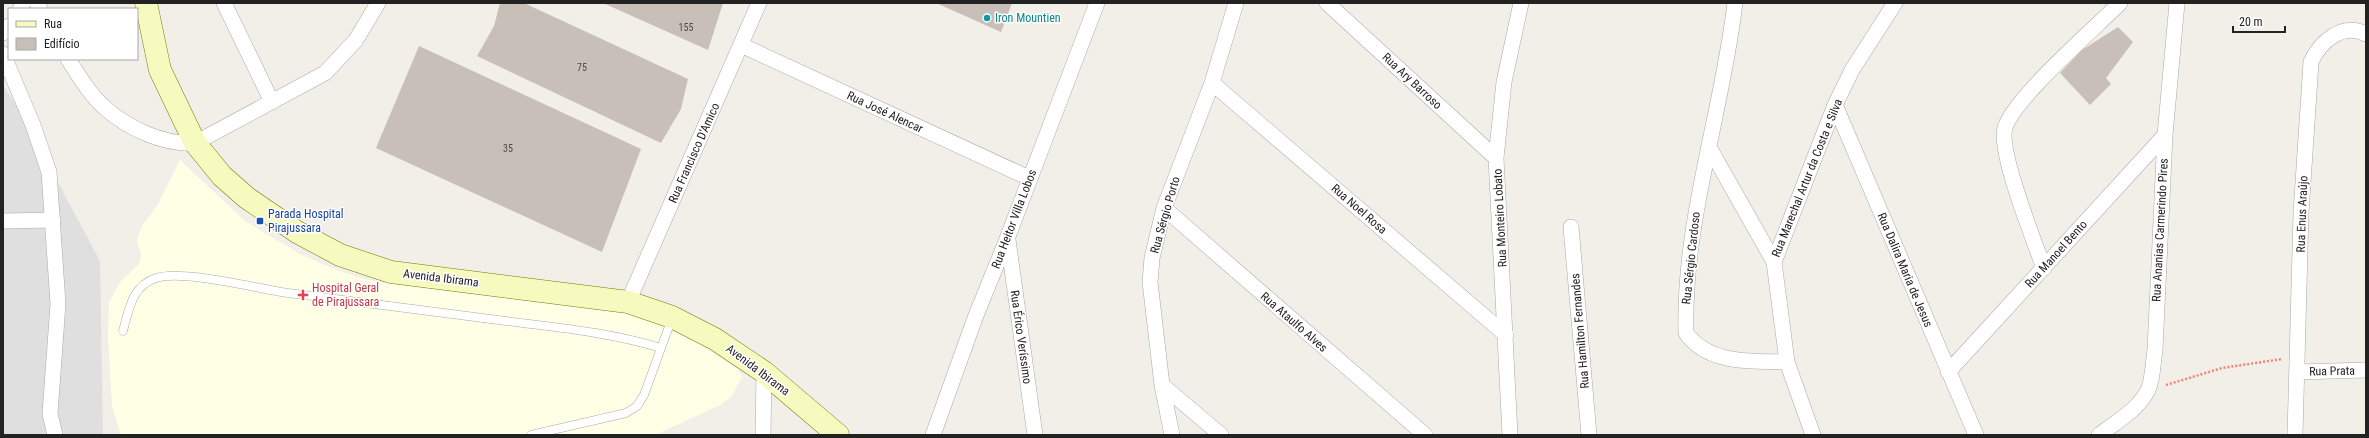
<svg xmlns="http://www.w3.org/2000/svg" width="2369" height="438" viewBox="0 0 2369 438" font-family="'Roboto Condensed',sans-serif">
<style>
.residential{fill:#e0dfdf}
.education{fill:#ffffe5}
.building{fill:#c7bfb8}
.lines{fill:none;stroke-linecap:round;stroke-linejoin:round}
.service-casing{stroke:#a9a9a9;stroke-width:9}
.minor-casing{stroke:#a9a9a9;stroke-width:16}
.secondary-casing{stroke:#707d05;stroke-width:23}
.path{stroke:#fa8072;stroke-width:2.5;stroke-dasharray:2 2;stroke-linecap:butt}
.service{stroke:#fff;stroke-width:8}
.minor{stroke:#fff;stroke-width:15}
.secondary{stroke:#f7fabf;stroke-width:22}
.culture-dot{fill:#0f9aa8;stroke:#fff;stroke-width:1.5}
.transit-dot{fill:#1a4fb4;stroke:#fff;stroke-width:1.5}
.health-dot{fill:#e0444e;stroke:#fff;stroke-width:1.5}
.labels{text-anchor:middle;stroke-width:3;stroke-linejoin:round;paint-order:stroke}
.number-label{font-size:10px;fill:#4b4948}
.culture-label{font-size:12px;fill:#0d838f;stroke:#fff;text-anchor:start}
.street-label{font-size:12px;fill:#222;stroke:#fff}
.transit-label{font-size:12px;fill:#164399;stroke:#fff;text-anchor:start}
.health-label{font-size:12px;fill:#be3a42;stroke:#fff;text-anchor:start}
</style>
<rect width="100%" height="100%" fill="#f2efe9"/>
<path class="residential" d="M3 86 16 104 100 261 103 435H3Z"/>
<path class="education" d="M180 160 245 221 300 254 334 269 364 279 393 284 613 309 655 323 695 341 738 369 742 377 732 396 720 405 655 435H121L112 406 108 337 109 302 121 281 139 264 141 254 137 240 142 226 158 204Z"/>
<path class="building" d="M500 3H524L688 79 681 109 661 143 477 56 494 26Z
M603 3H723L708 50Z
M936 3H1012L1001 32Z
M2118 27 2133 42 2106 78 2111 84 2090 105 2060 73 2082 50Z
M419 46 641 149 602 252 376 148Z"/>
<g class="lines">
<defs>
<path id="service" d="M123 331C129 309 132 286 156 278 182 269 258 289 288 293 361 302 434 312 506 321 560 328 609 332 661 348
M531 435 626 413 637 406 644 395 672 318"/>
<path id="minor" d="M37 3 40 9
M224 3 272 102
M1327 3 1496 158
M1735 3C1722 114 1683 221 1686 333 1709 365 1752 361 1787 362
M20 9 23 3
M3 33 9 26
M741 45 1029 178
M3 54 33 125 49 172 58 304 50 414 55 435
M68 59C79 76 90 95 105 108 129 129 164 145 195 143L325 73 356 40 378 3
M1212 83 1506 335
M1835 105 1976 435
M1709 147 1774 262
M1164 208 1425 435
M3 221 53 220
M1571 227 1589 435
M1008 240 1035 435
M2044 268C2034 241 1998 151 2005 128 2013 99 2095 28 2120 3
M628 302 759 3
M1948 372 2165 135
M2298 372 2366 370
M1162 385 1221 435
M763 435 764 372
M933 435 975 318 1007 239 1097 3
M1172 435 1162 385 1150 282 1152 258 1164 208 1212 83 1236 3
M1510 435 1496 158 1504 82 1521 3
M1813 435 1787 362 1774 262 1835 105 1852 70 1895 3
M2099 435C2116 422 2138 410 2148 390 2153 379 2153 362 2155 350L2165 135 2177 3
M2295 435 2301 213 2311 62C2320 42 2342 22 2366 34"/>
<path id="secondary" d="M146 3 160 70 195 143 222 176 247 198 297 232 340 255 391 272 628 302 672 317 715 339 764 372 838 435"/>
</defs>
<use href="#service" class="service-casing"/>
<use href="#minor" class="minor-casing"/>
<use href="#secondary" class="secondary-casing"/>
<path class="path" d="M2166 385 2222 368 2282 359"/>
<use href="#service" class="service"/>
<use href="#minor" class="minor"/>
<use href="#secondary" class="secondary"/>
</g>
<circle class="culture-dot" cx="987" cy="18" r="4"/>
<rect class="transit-dot" x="256" y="217" width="8" height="8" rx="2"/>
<path class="health-dot" d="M301 289h4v4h4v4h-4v4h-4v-4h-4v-4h4z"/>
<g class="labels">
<g class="number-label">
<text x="686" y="31">155</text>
<text x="582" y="71">75</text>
<text x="508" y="152">35</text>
</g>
<g class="culture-label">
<text x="995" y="22">Iron Mountien</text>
</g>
<g class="street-label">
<text transform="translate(1412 81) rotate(43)" y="4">Rua Ary Barroso</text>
<text transform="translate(885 112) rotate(25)" y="4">Rua José Alencar</text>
<text transform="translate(694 153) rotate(-66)" y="4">Rua Francisco D'Amico</text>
<text transform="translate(1807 178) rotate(-68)" y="4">Rua Marechal Artur da Costa e Silva</text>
<text transform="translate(1359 209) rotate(41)" y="4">Rua Noel Rosa</text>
<text transform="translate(2302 214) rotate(-88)" y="4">Rua Enus Araújo</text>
<text transform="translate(1165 215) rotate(-74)" y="4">Rua Sérgio Porto</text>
<text transform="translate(1500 218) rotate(-93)" y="4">Rua Monteiro Lobato</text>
<text transform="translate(1014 219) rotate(-69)" y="4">Rua Heitor Villa Lobos</text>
<text transform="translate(2160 230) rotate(-87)" y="4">Rua Ananias Carmerindo Pires</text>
<text transform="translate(2056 254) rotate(-48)" y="4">Rua Manoel Bento</text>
<text transform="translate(1691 258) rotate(-84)" y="4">Rua Sérgio Cardoso</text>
<text transform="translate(1905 270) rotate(67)" y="4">Rua Dalira Maria de Jesus</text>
<text transform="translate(441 278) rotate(7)" y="4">Avenida Ibirama</text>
<text transform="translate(1294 322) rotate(41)" y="4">Rua Ataulfo Alves</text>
<text transform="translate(1580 331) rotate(-95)" y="4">Rua Hamilton Fernandes</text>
<text transform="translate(1021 337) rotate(82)" y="4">Rua Érico Veríssimo</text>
<text transform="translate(758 370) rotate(37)" y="4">Avenida Ibirama</text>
<text transform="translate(2332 371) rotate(-1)" y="4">Rua Prata</text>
</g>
<g class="transit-label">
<text x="268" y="218">Parada Hospital<tspan x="268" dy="14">Pirajussara</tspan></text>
</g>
<g class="health-label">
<text x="312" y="292">Hospital Geral<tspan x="312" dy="14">de Pirajussara</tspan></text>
</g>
</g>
<rect width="2369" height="438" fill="none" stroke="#222222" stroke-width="8"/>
<rect x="8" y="8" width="130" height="52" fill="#ffffff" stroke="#a7a7a7"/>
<rect x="16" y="21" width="20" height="6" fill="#f7fabf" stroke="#a7a7a7"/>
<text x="44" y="28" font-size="12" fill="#222222">Rua</text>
<rect x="16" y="38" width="20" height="12" fill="#c7bfb8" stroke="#a7a7a7"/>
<text x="44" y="48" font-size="12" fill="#222222">Edifício</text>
<path d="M2233 26v6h52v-6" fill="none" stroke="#222222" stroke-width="2"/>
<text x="2239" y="26" font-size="12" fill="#222222" stroke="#ffffff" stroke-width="3" paint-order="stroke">20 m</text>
</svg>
